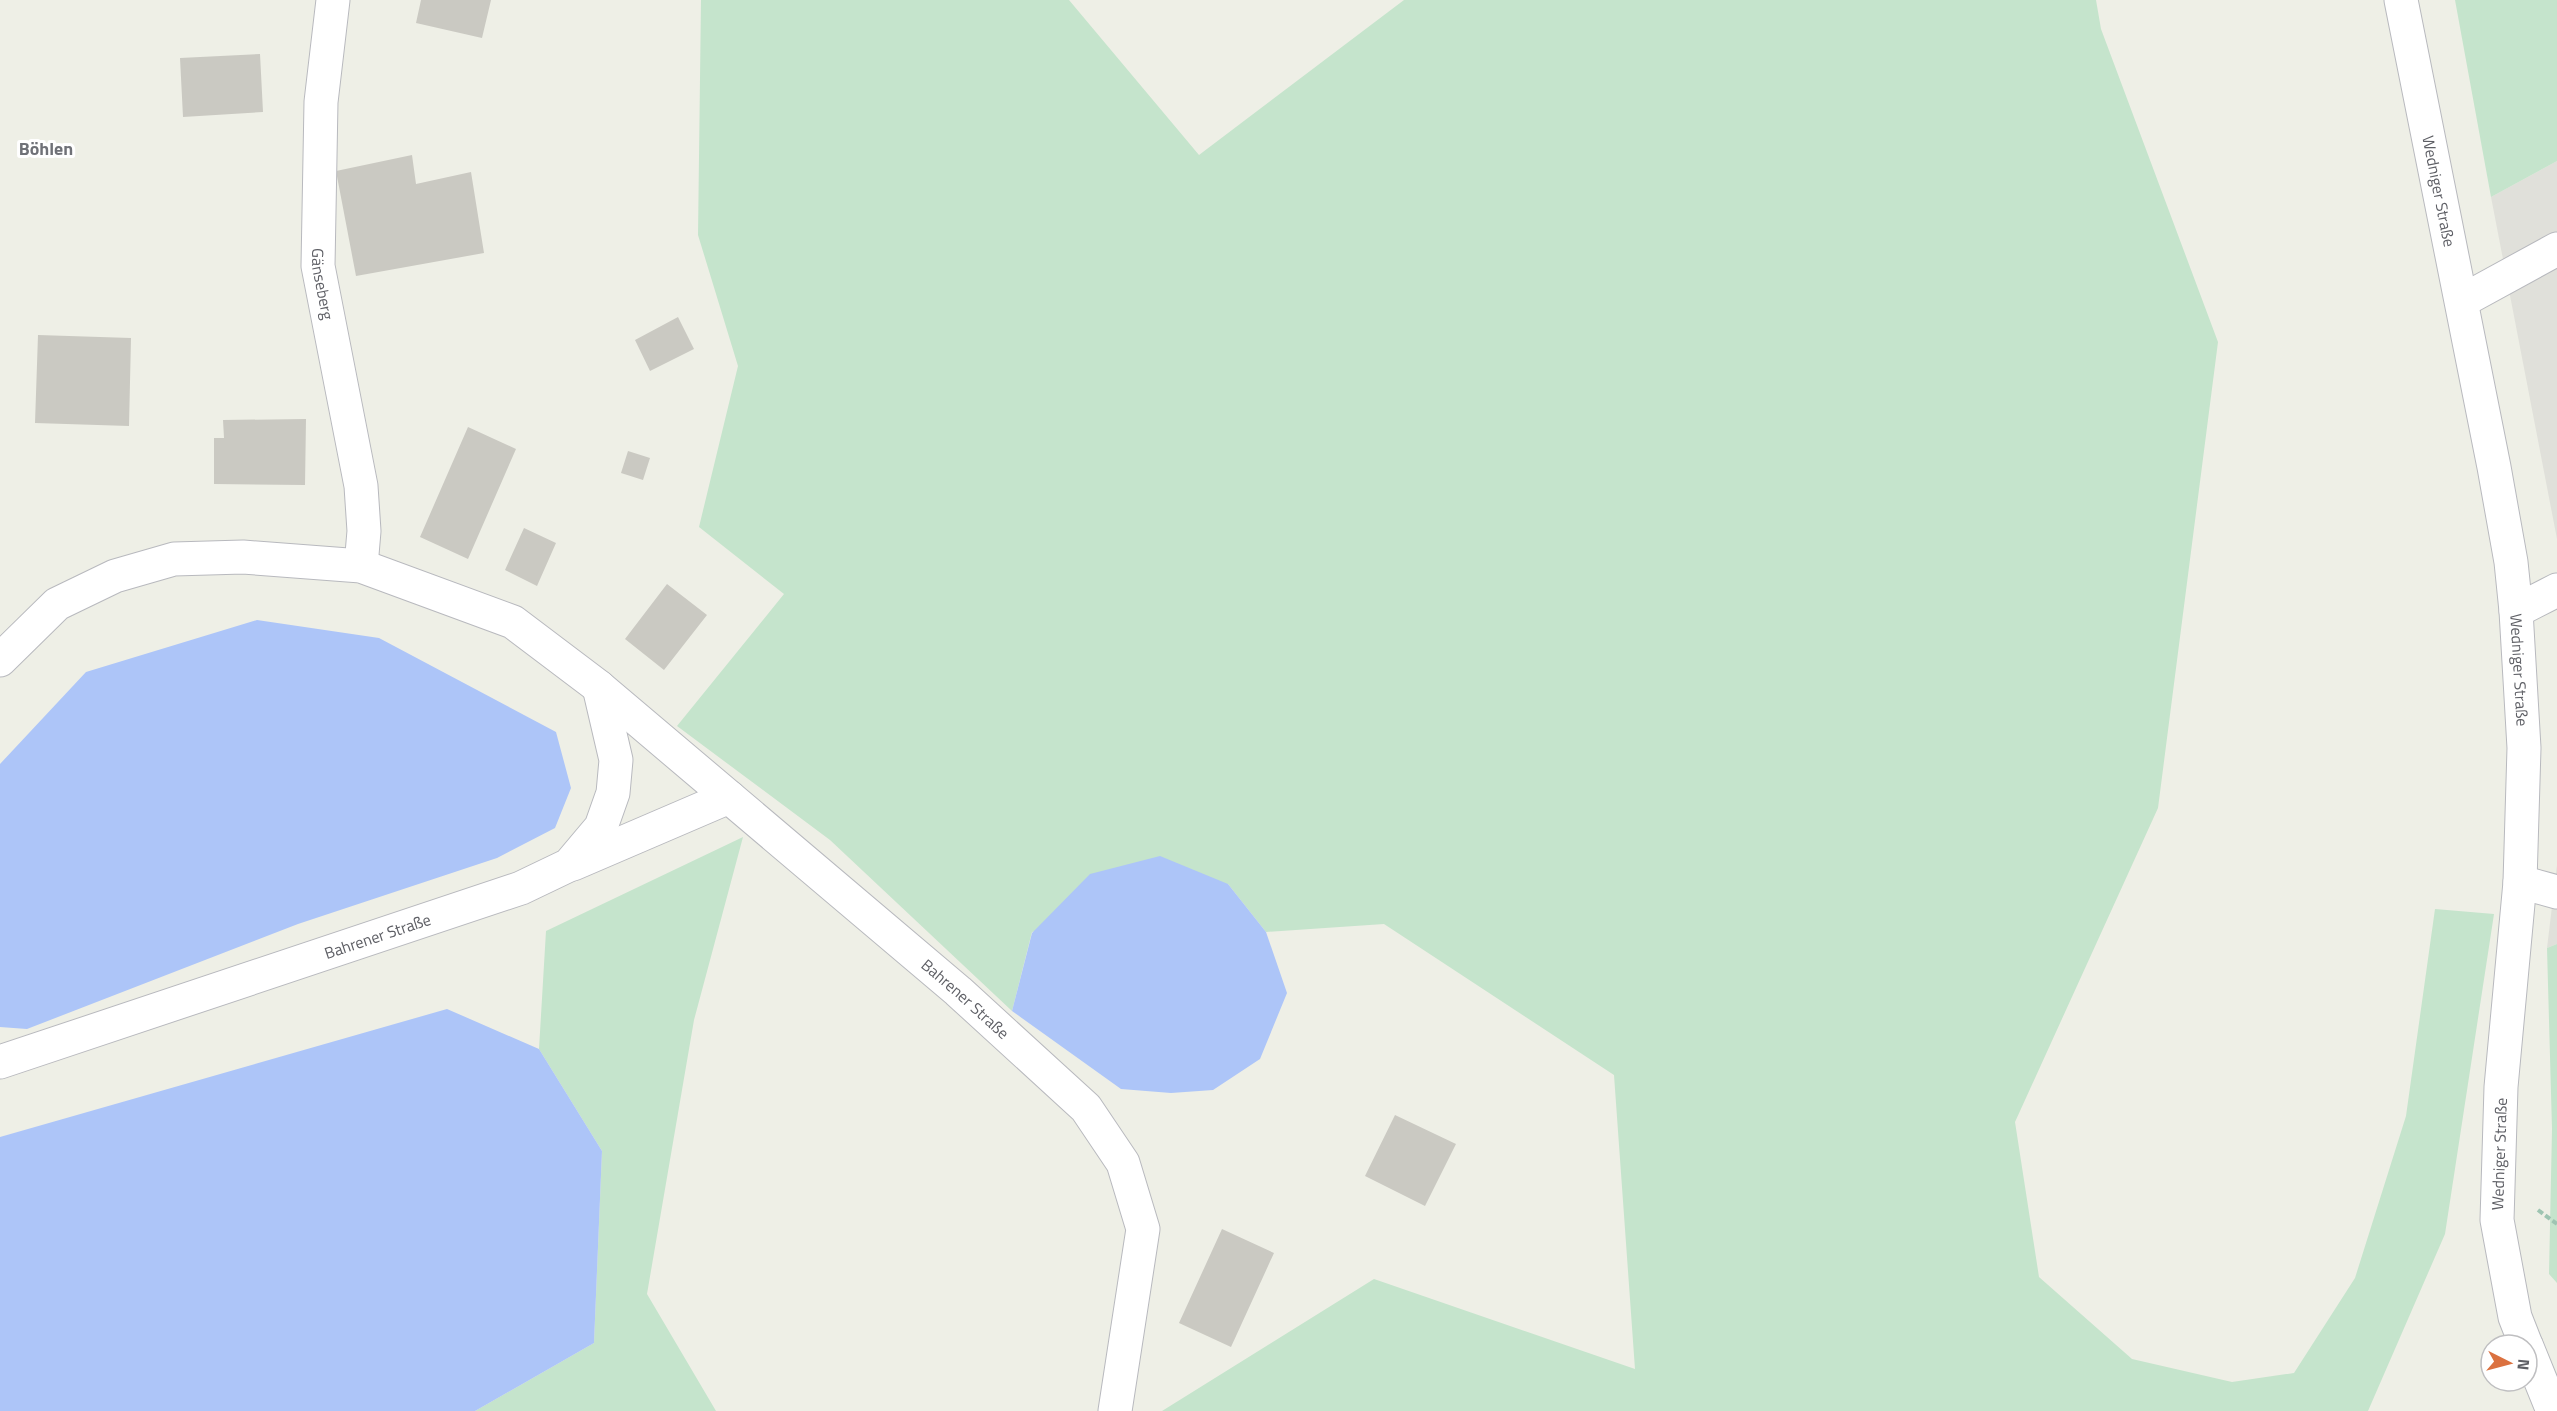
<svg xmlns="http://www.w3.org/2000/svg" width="2557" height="1411" viewBox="0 0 2557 1411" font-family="'Titillium Web',sans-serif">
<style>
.industrial{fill:#e0e0da}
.green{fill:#c5e4cc}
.water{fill:#adc5f8}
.building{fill:#cac9c2}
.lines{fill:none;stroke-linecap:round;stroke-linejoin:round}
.minor-casing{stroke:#b8b9be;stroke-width:35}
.path{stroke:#9ec4b2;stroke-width:4;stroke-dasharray:6 3;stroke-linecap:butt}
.minor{stroke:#fff;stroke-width:33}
.labels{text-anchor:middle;stroke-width:6;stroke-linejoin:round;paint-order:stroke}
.street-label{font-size:16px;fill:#5e5f65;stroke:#fff}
.neighbourhood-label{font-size:18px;font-weight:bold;fill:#6f7177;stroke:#fff}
</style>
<rect width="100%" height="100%" fill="#eeefe6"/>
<path class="industrial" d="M2557 161V539L2491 197Z
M2557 865V944L2547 948Z"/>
<path class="green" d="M701 0H1069L1199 155 1404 0H2096L2101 29 2218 342 2158 808 2015 1122 2039 1277 2132 1359 2232 1382 2294 1373 2355 1278 2406 1116 2435 909 2494 914 2445 1234 2368 1411H1162L1374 1279 1635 1369 1614 1075 1384 924 1266 932 1228 884 1032 932 1012 1011 830 840 677 726 784 594 699 527 738 366 698 235Z
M2455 0H2557V161L2491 197Z
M743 837 694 1020 647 1294 716 1411H475L594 1343 602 1151 539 1049 546 931Z
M2557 944V1283L2549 1274 2552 1129 2547 948Z"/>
<path class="water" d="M257 620 379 638 556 732 571 788 555 828 497 858 298 924 27 1029 0 1027V764L86 672Z
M1160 856 1228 884 1266 932 1287 993 1260 1059 1213 1090 1171 1093 1121 1089 1012 1011 1032 933 1090 874Z
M447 1009 539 1049 602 1151 594 1343 475 1411H0V1137Z"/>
<path class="building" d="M421 0H491L482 38 416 23Z
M260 54 263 112 183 117 180 58Z
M412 155 416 184 471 172 484 253 356 276 336 171Z
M678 317 694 349 650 371 635 340Z
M38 335 131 338 129 426 35 423Z
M306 419 305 485 214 484V438H224L223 420Z
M468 427 516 449 468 559 420 537Z
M628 451 650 458 643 480 621 473Z
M524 528 556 543 537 586 505 570Z
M667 584 707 615 664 670 625 639Z
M1395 1115 1456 1144 1425 1206 1365 1176Z
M1222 1229 1274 1253 1231 1347 1179 1323Z"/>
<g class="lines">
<defs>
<g id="minor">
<path id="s1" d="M333 0 321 102 318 266 361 486 364 531 361 566"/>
<path id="s2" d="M2401 0 2494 467 2511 562 2516 611 2524 748 2520 882 2501 1087 2497 1220 2515 1317 2526 1345"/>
<path d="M2462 301 2557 249"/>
<path d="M2516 611 2557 590"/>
<path id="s3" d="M0 660 57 604 115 576 174 559 243 557 361 566 513 622 599 687 958 991 1086 1108 1123 1163 1143 1229 1115 1411"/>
<path d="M573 864 729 797"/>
<path d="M2520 882 2557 892"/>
<path id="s4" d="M0 1062 521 888 569 865 601 827 613 793 616 760 599 687"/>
<path d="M2527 1347 2553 1411"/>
</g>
</defs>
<use href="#minor" class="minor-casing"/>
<path class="path" d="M2538 1210 2557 1224"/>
<use href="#minor" class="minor"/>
</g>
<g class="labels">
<g class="street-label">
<text dy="6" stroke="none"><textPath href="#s2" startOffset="195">Wedniger Straße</textPath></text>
<text dy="6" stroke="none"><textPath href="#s1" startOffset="285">Gänseberg</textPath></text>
<text dy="6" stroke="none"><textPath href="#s2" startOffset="681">Wedniger Straße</textPath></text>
<text dy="6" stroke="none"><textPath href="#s4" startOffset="398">Bahrener Straße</textPath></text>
<text dy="6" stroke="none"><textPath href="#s3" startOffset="1144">Bahrener Straße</textPath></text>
<text transform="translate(2499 1154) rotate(-88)" y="6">Wedniger Straße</text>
</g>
<g class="neighbourhood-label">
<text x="46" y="155">Böhlen</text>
</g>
</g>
<g transform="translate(2509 1363) rotate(96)"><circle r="28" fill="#ffffff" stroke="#bfbfc1" stroke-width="1.5"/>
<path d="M0-4.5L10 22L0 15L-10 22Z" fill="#db7140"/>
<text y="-9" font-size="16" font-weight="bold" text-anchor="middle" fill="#5e5f65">N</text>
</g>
</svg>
